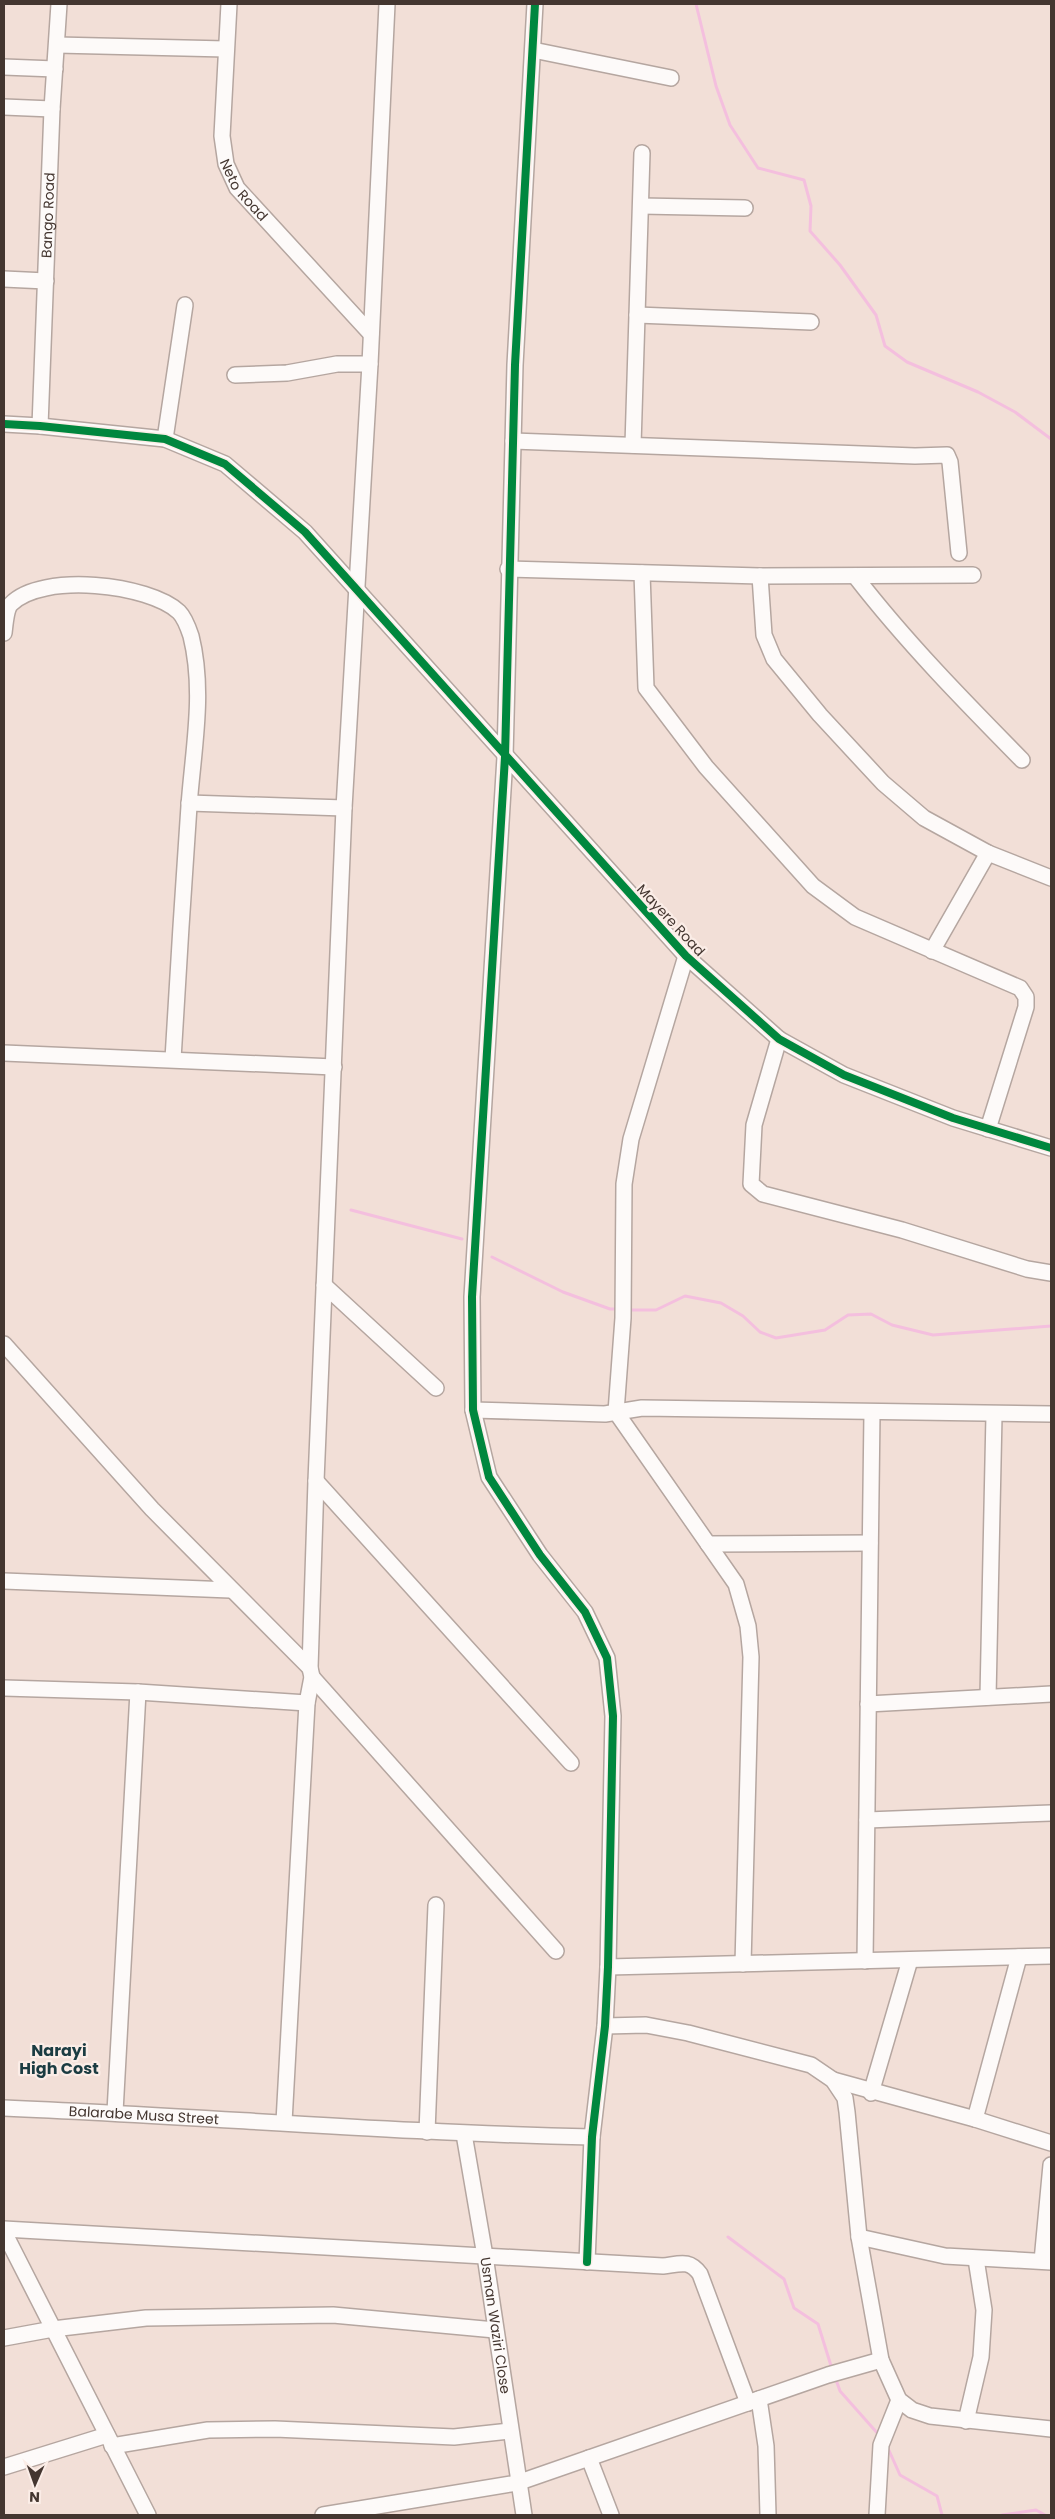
<svg xmlns="http://www.w3.org/2000/svg" width="1055" height="2519" viewBox="0 0 1055 2519" font-family="Poppins,sans-serif">
<style>
.lines{fill:none;stroke-linecap:round;stroke-linejoin:round}
.stream{stroke:#f4bfde;stroke-width:3}
.minor-casing{stroke:#b5a6a0;stroke-width:18}
.minor{stroke:#fdfaf9;stroke-width:15}
.cycleway-casing{stroke:#fbede7;stroke-width:11}
.cycleway{stroke:#00873e;stroke-width:8}
.labels{text-anchor:middle;stroke-width:4.5;stroke-linejoin:round;paint-order:stroke}
.street-label{font-size:14px;fill:#443630;stroke:#fbede7}
.quarter-label{font-size:16px;font-weight:bold;fill:#1b3c42;stroke:#fbede7}
</style>
<rect width="100%" height="100%" fill="#f2dfd7"/>
<g class="lines">
<path class="stream" d="M696 4 716 86 730 125 758 168 804 180 811 206 810 231 840 265 876 315 885 346 907 362 978 392 1015 412 1051 439
M351 1210 462 1239
M492 1257 563 1292 610 1309H618
M626 1310H656L685 1296 721 1303 743 1316 760 1332 776 1338 825 1330 848 1315 871 1314 892 1325 933 1335 1051 1326
M728 2237 784 2279 794 2308 818 2324 832 2369
M835 2377 840 2391 879 2435
M887 2446 900 2475 937 2496 942 2515
M1002 2515 1036 2510 1045 2515"/>
<defs>
<g id="minor">
<path id="s1" d="M229 4 222 136 226 164 237 188 371 334"/>
<path d="M535 4 515 365 505 757 472 1297 473 1410 489 1477 540 1555 585 1612 607 1658 613 1716 608 1967 605 2026 592 2137 587 2262"/>
<path d="M57 45 226 49"/>
<path d="M533 50 671 78"/>
<path d="M4 67 55 69"/>
<path d="M4 107 52 109"/>
<path d="M641 206 745 208"/>
<path d="M4 279 46 281"/>
<path d="M637 315 811 322"/>
<path d="M235 375 287 373 337 364H370"/>
<path d="M4 424 40 426 165 439 225 464 305 532 686 956 779 1039 844 1075 953 1118 1051 1148"/>
<path id="s2" d="M40 426 52 109 59 4"/>
<path d="M165 439 185 305"/>
<path d="M513 441 915 456 947 455 950 462 959 553"/>
<path d="M633 445 642 153"/>
<path d="M508 569 760 576 973 575"/>
<path d="M642 573 646 688 706 767 813 886 855 917 1020 988 1026 997V1007L988 1129"/>
<path d="M760 576 764 635 774 659 820 715 883 783 924 818 988 853 1051 878"/>
<path d="M855 576C906 642 964 701 1022 760"/>
<path d="M4 633C5 625 6 609 11 604 42 572 149 584 179 612 184 617 189 630 191 636 205 692 193 750 189 806 183 890 178 975 173 1059"/>
<path d="M189 803 344 808"/>
<path d="M932 951 988 853"/>
<path d="M686 956 631 1139 624 1184 623 1318 616 1412 736 1584 748 1626 751 1657 743 1964"/>
<path d="M779 1039 754 1125 751 1184 763 1194 902 1230 1027 1269 1051 1273"/>
<path d="M4 1053 334 1067"/>
<path d="M324 1285 436 1388"/>
<path d="M4 1344 152 1509 310 1668"/>
<path d="M473 1410 605 1414 642 1408 1051 1414"/>
<path d="M316 1481 571 1763"/>
<path d="M708 1544 870 1543"/>
<path d="M4 1581 230 1590"/>
<path d="M312 1677 556 1951"/>
<path d="M4 1688 138 1692 307 1703"/>
<path d="M988 1697 994 1415"/>
<path d="M868 1704 1051 1694"/>
<path d="M867 1820 1051 1813"/>
<path d="M865 1961 872 1413"/>
<path d="M608 1967 1051 1956"/>
<path d="M605 2026 646 2025 688 2033 811 2065 833 2080 845 2098 847 2112 859 2237 881 2360 899 2400 912 2410 930 2416 1051 2429"/>
<path d="M833 2080 975 2119 1051 2143"/>
<path d="M871 2093 910 1960"/>
<path id="s3" d="M4 2108C200 2116 395 2133 592 2137"/>
<path d="M115 2112 138 1692"/>
<path d="M975 2119 1019 1957"/>
<path d="M284 2122 307 1703 312 1677 310 1668 316 1481 344 808 370 364 387 4"/>
<path d="M427 2132 436 1905"/>
<path id="s4" d="M464 2134 485 2256 524 2515"/>
<path d="M4 2229 663 2266C680 2264 689 2259 700 2274L748 2403"/>
<path d="M4 2232 148 2515"/>
<path d="M859 2237 945 2256 1051 2262"/>
<path d="M1042 2261 1051 2165"/>
<path d="M4 2338 53 2329 146 2318 333 2315 495 2330"/>
<path d="M759 2399 766 2446 768 2515"/>
<path d="M966 2421 981 2357 984 2310 976 2259"/>
<path d="M112 2446 208 2430 275 2429 454 2437 510 2431"/>
<path d="M589 2458 611 2515"/>
<path d="M4 2467 107 2435"/>
<path d="M323 2515 517 2483 828 2375 881 2360"/>
<path d="M877 2515 881 2445 899 2400"/>
</g>
</defs>
<use href="#minor" class="minor-casing"/>
<use href="#minor" class="minor"/>
<defs>
<path id="cycleway" d="M535 4 515 365 505 757 472 1297 473 1410 489 1477 540 1555 585 1612 607 1658 613 1716 608 1967 605 2026 592 2137 587 2262
M4 424 40 426 165 439 225 464 305 532 686 956 779 1039 844 1075 953 1118 1051 1148"/>
</defs>
<use href="#cycleway" class="cycleway-casing"/>
<use href="#cycleway" class="cycleway"/>
</g>
<g class="labels">
<g class="street-label">
<text dy="5" stroke="none"><textPath href="#s1" startOffset="192">Neto Road</textPath></text>
<text dy="5" stroke="none"><textPath href="#s2" startOffset="211">Bango Road</textPath></text>
<text transform="translate(671 920) rotate(47)" y="5">Mayere Road</text>
<text dy="5" stroke="none"><textPath href="#s3" startOffset="140">Balarabe Musa Street</textPath></text>
<text dy="5" stroke="none"><textPath href="#s4" startOffset="194">Usman Waziri Close</textPath></text>
</g>
<g class="quarter-label">
<text x="59" y="2056">Narayi<tspan x="59" dy="18">High Cost</tspan></text>
</g>
</g>
<rect width="1055" height="2519" fill="none" stroke="#443630" stroke-width="10"/>
<g transform="translate(35 2484) rotate(182)" stroke="#fbede7" stroke-width="4" paint-order="stroke">
<path d="M0-4L9 19L0 12L-9 19Z" fill="#443630"/>
<text y="-8" font-size="14" font-weight="bold" text-anchor="middle" fill="#443630">N</text>
</g>
</svg>
